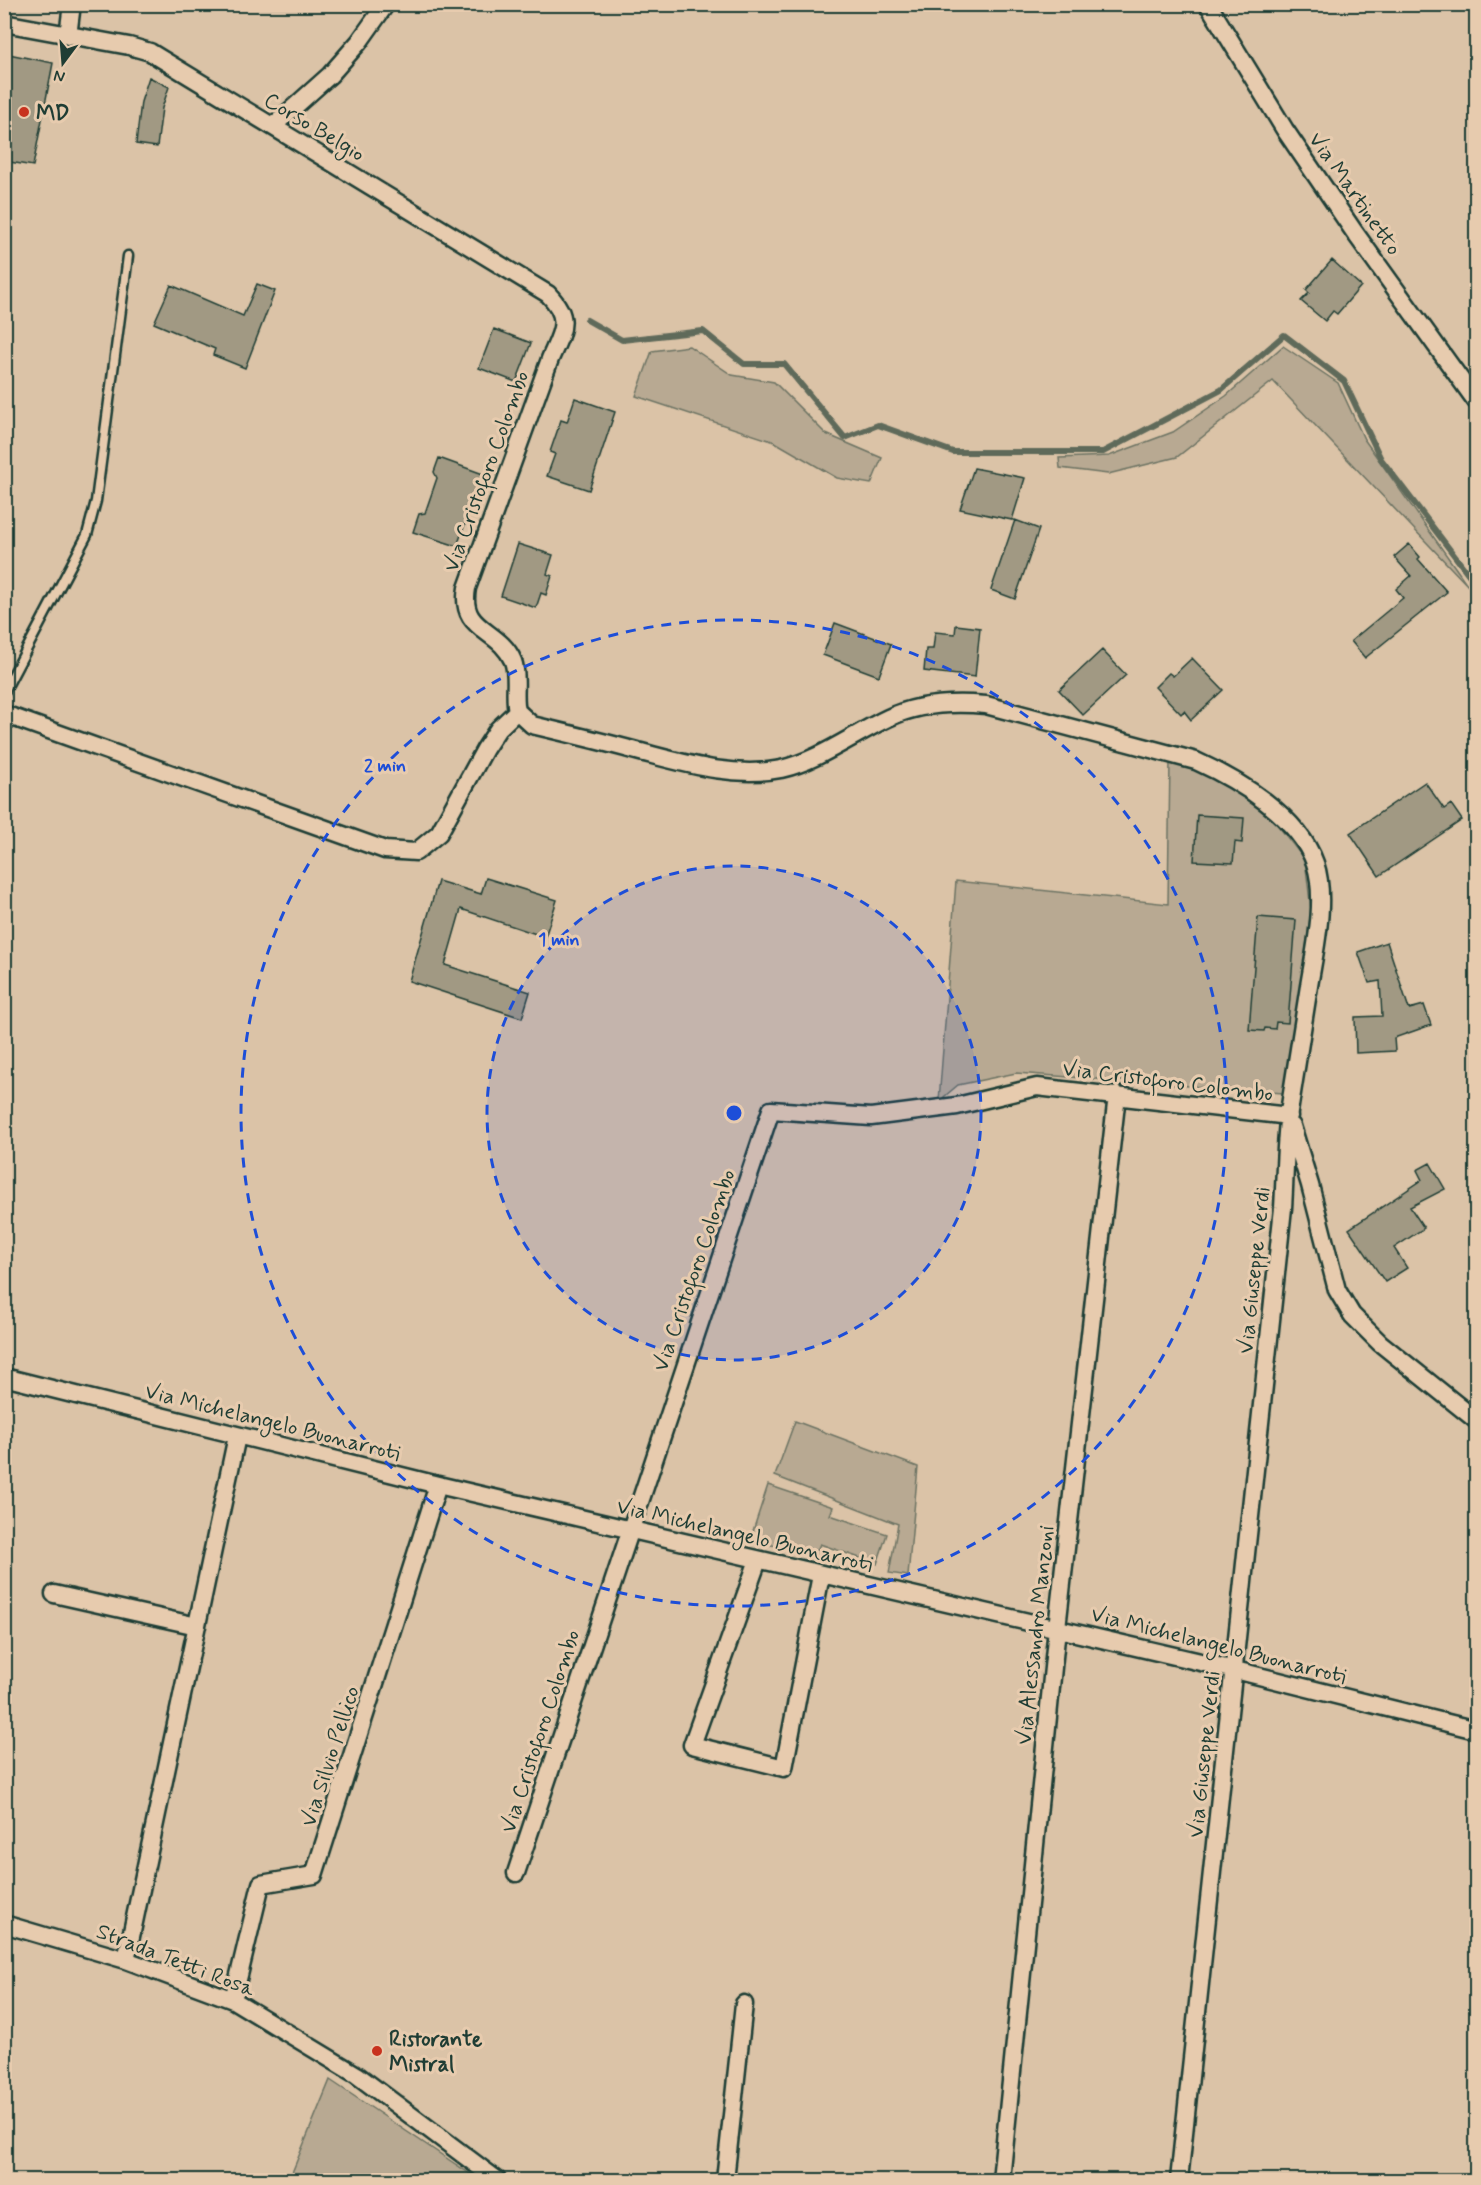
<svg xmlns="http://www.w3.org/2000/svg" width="1481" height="2185" viewBox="0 0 1481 2185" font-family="Mynerve,sans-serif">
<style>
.green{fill:#b8a992;stroke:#6c7363;stroke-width:1.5}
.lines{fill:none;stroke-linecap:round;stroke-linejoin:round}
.stream{stroke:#5f6a5a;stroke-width:6}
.building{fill:#a19983;stroke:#1f3d34;stroke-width:1.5}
.service-casing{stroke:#1f3d34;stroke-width:13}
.minor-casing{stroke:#1f3d34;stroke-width:21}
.path{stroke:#1f3d34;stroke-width:4;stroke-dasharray:6 4.5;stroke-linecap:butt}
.service{stroke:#e7cbae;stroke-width:8}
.minor{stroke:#e7cbae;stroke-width:16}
.ring{fill:none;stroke:#1d4ed8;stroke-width:3;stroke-dasharray:10 8}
.poi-dot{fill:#c8321e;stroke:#e7cbae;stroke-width:2}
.labels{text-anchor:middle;stroke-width:6;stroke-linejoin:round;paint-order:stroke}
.poi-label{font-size:22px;font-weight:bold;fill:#1f3d34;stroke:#e7cbae;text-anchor:start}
.street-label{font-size:22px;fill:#1f3d34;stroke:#e7cbae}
.centre{fill:#1d4ed8;stroke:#e7cbae;stroke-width:3}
.ring-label{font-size:18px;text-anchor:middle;font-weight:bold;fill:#1d4ed8;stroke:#e7cbae;stroke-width:6;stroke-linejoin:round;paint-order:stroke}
</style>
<rect width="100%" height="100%" fill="#dbc3a7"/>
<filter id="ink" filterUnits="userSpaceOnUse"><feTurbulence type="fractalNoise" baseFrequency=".0167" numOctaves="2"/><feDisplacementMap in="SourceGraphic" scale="12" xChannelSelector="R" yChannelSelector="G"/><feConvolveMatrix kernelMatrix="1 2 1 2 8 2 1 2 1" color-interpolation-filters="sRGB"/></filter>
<g filter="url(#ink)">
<path class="green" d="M689 346 732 375 774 382 826 434 882 458 871 484 837 478 775 442 636 396 652 351Z
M1283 346 1338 383 1364 439 1469 587 1273 381 1177 457 1108 474 1060 468 1059 458 1109 456 1173 432 1226 396Z
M1170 760 1214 778 1269 814 1305 860 1311 910 1297 1015 1283 1093 1016 1073 958 1085 939 1101 956 881 1168 904Z
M795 1421 918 1467 908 1576 889 1573 898 1524 775 1476Z
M768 1485 833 1507 830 1515 887 1534 877 1564 820 1544 815 1555 750 1540Z
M330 2080 479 2180H289Z"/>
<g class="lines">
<path class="stream" d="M587 320 622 340 703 331 744 364H784L845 438 878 425 953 452H1103L1221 390 1284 335 1344 381 1381 459 1476 584"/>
</g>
<path class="building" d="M4 53 53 63 33 166 4 161Z
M149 77 169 87 162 108 157 147 136 144 141 102Z
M1332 260 1361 286 1337 314 1333 311 1325 321 1301 301 1309 293 1306 290Z
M257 284 275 291 245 368 213 355 215 349 154 323 171 285 243 316Z
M494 329 531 343 516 382 479 368Z
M575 398 615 412 589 490 547 476 555 454 550 452 561 420 567 422Z
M439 458 483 474 457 546 413 532 419 514 425 513 437 478 434 472Z
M974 468 1025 478 1012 520 960 509Z
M1015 520 1039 529 1015 599 991 590Z
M518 544 553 555 547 574 552 576 546 595 541 593 536 608 501 596Z
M1409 544 1420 557 1418 559 1447 592 1365 658 1351 641 1403 598 1396 589 1411 576 1394 557Z
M835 623 891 644 879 676 823 655Z
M956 625 980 628 975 677 924 671 926 649H933L935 632 955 634Z
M1102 650 1126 675 1083 715 1059 690Z
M1192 658 1223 690 1191 720 1184 711 1181 714 1155 687 1169 673 1173 676Z
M1425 782 1444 809 1451 804 1462 820 1379 876 1350 833Z
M1197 815 1244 818 1242 843 1235 842 1233 863 1194 861Z
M486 878 557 900 545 937 461 909 445 965 530 992 522 1018 409 981 438 881 481 894Z
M1258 917 1296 920 1288 1023 1276 1022 1275 1029 1265 1028 1264 1031 1249 1030Z
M1387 942 1409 1009 1424 1005 1431 1025 1394 1038 1395 1051 1356 1053 1355 1017 1382 1016 1380 981 1369 983 1358 952Z
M1430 1163 1445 1189 1410 1207 1424 1228 1394 1248 1407 1268 1385 1282 1349 1229 1422 1180 1417 1170Z"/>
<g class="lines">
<defs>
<path id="service" d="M4 692 87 535 96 501 128 256"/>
<path id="minor" d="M1208 4 1285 130 1355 233 1476 401
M4 23 129 46 150 52 548 294C572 319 562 331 550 359L467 588C459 632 499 628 513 661 519 677 513 695 517 711L532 725C566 733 600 741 633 750 681 762 732 779 781 769 820 760 852 735 888 718 919 703 953 702 986 705L1196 761C1240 781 1298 816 1315 863 1327 899 1315 949 1309 986 1302 1028 1296 1070 1289 1112 1285 1144 1285 1177 1283 1208L1179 2180
M68 36 72 4
M273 126 330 75 359 42 386 4
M4 714 385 850 416 852 439 833 485 749 498 729 517 711
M1292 1126 1310 1185 1337 1290 1352 1315 1380 1343 1476 1420
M4 1377 438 1485 1235 1670 1476 1730
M758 1560 692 1745 784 1768 821 1575
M54 1594 197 1626
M516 1873 771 1110 871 1117 957 1106 1037 1087 1289 1116
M4 1924 126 1960 233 2000 357 2075 497 2180
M126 1960 237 1436
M233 2000 261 1884 314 1875 438 1485
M725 2180 744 2004
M1001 2180 1057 1628 1117 1095"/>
</defs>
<use href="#service" class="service-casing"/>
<use href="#minor" class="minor-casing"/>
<path class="path" d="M1476 1880 1471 1932 1476 1965"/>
<use href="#service" class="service"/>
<use href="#minor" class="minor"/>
</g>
</g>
<circle cx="734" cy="1113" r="247" fill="#1d4ed8" fill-opacity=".12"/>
<g class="ring">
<circle cx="734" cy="1113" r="247"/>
<circle cx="734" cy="1113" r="493"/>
</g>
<g class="poi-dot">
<circle cx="24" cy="112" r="6"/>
<circle cx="377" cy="2051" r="6"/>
</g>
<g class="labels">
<g class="poi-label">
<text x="36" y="120">MD</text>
<text x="389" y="2046">Ristorante<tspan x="389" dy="25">Mistral</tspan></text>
</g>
<g class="street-label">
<text transform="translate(315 126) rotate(31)" y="8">Corso Belgio</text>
<text transform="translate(1356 193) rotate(55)" y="8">Via Martinetto</text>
<text transform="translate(485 471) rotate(-70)" y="8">Via Cristoforo Colombo</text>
<text transform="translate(1168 1080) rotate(7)" y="8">Via Cristoforo Colombo</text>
<text transform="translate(693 1270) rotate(-71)" y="8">Via Cristoforo Colombo</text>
<text transform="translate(1253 1270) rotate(-84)" y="8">Via Giuseppe Verdi</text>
<text transform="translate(273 1421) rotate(14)" y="8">Via Michelangelo Buonarroti</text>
<text transform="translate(745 1534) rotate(13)" y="8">Via Michelangelo Buonarroti</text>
<text transform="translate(1034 1635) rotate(-84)" y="8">Via Alessandro Manzoni</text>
<text transform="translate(1219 1644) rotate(14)" y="8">Via Michelangelo Buonarroti</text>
<text transform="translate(539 1731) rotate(-72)" y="8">Via Cristoforo Colombo</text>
<text transform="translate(1203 1754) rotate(-84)" y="8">Via Giuseppe Verdi</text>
<text transform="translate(329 1756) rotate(-72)" y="8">Via Silvio Pellico</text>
<text transform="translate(176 1959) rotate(21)" y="8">Strada Tetti Rosa</text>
</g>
</g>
<circle cx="734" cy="1113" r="9" class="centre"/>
<g class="ring-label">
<text x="385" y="771">2 min</text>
<text x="559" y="945">1 min</text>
</g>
<rect width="1481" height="2185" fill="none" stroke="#e7cbae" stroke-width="24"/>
<rect x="12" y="12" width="1457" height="2161" fill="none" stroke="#1f3d34" stroke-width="2" filter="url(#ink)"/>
<g transform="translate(63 63) rotate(196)" stroke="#e7cbae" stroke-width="4.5" paint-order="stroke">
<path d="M0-4.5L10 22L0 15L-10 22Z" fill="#1f3d34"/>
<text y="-9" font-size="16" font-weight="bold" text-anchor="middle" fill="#1f3d34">N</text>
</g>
</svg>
